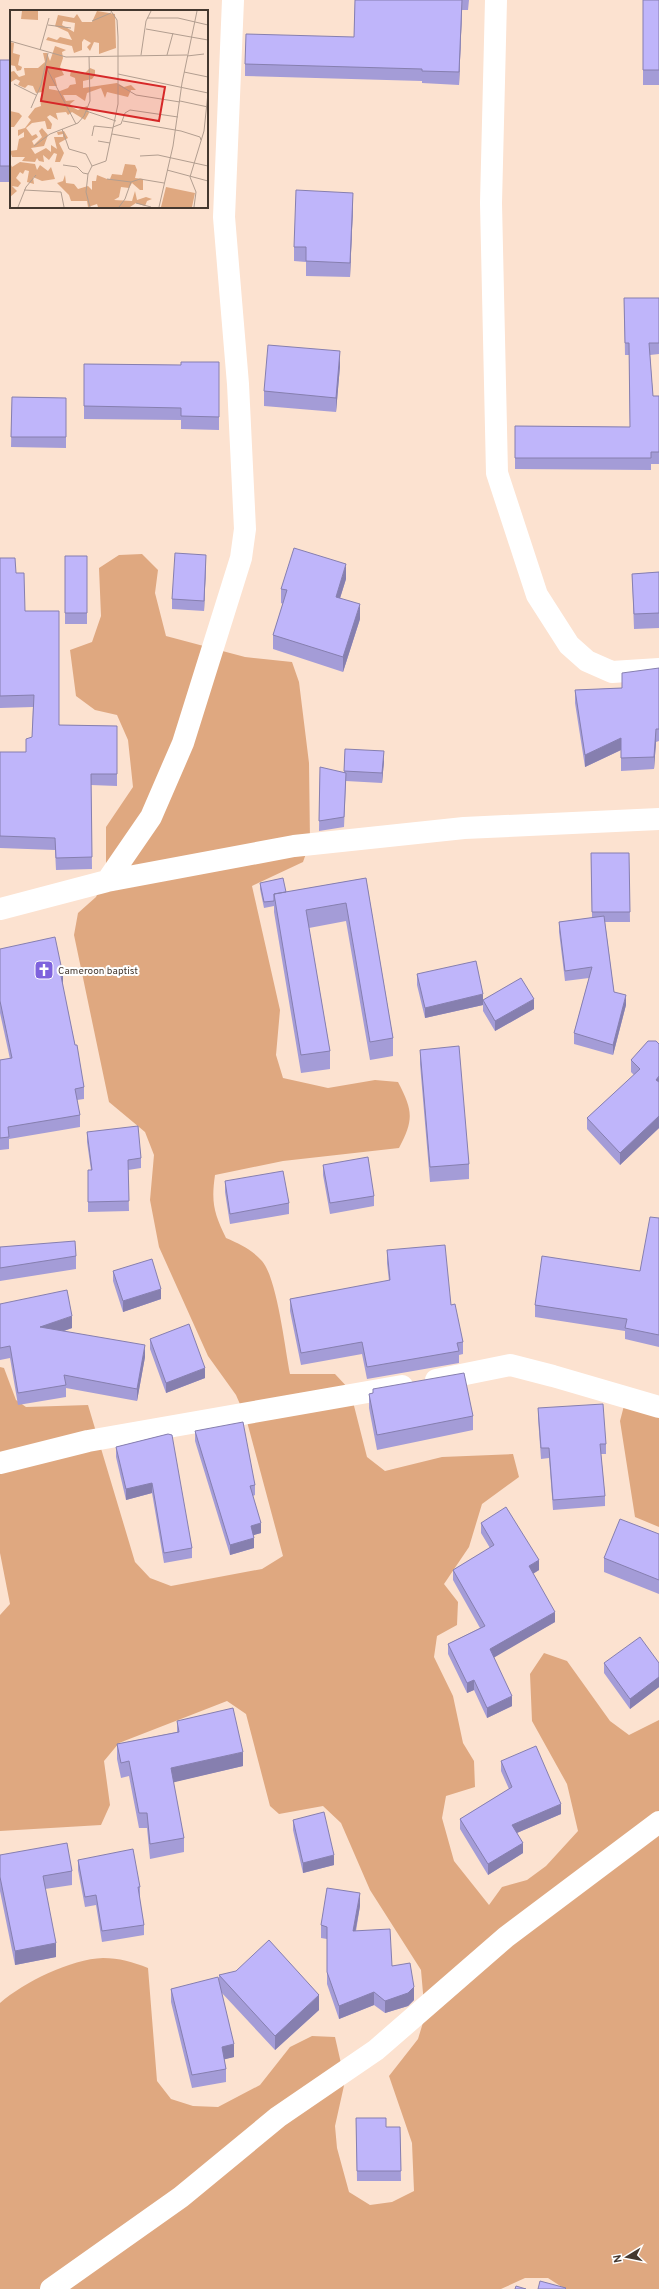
<svg xmlns="http://www.w3.org/2000/svg" width="659" height="2289" viewBox="0 0 659 2289" font-family="Overpass,sans-serif">
<style>
.green{fill:#dfa880}
.lines{fill:none;stroke-linecap:round;stroke-linejoin:round}
.minor{stroke:#fff;stroke-width:22}
.wall{fill:#a49cd7}
.shaded-wall{fill:#867faf}
.building{fill:#bfb5fa;stroke:#867faf}
.labels{text-anchor:middle;stroke-width:4;stroke-linejoin:round;paint-order:stroke}
.poi-label{font-size:10px;fill:#44382f;stroke:#fff;text-anchor:start}
.inset-road{fill:none;stroke:#b29e90;stroke-width:1}
.view{fill:#d62828;fill-opacity:0.15;stroke:#d62828;stroke-width:2}
.inset-edge{fill:none;stroke:#44382f;stroke-width:2}
</style>
<rect width="100%" height="100%" fill="#fce2d0"/>
<path class="green" d="M142 554 158 570 155 593 166 636 245 657 292 662 299 682 309 763 310 842 303 862 252 886 280 1010 276 1055 283 1078 328 1088 375 1080 398 1082C413 1111 414 1119 399 1148L283 1161 215 1175C211 1203 214 1213 226 1238 240 1244 251 1249 262 1261 277 1278 285 1349 290 1374H335L350 1390 367 1457 385 1471 442 1457 513 1454 519 1477 482 1504 469 1547 444 1584 458 1602 457 1625 437 1636 434 1657 453 1696 463 1743 474 1761 475 1787 446 1796 442 1818 454 1861 489 1905 502 1887 527 1880 546 1866 578 1831 567 1784 532 1721 530 1674 544 1653 567 1661 610 1721 629 1735 659 1720V2289H565L548 2278H525L501 2289H0V2003C24 1982 71 1959 103 1958 119 1958 133 1962 148 1968L157 2081 171 2099 193 2106 218 2107 260 2085 290 2047 312 2036 335 2037 345 2081 335 2126 337 2148 349 2192 370 2205 392 2202 414 2191 412 2143 389 2076 418 2039 425 2016 421 1970 370 1890 341 1823 323 1806 279 1814 270 1806 246 1714 227 1701 119 1743 104 1761 110 1805 101 1825 0 1831V1615L10 1604 0 1553V1367L4 1368 16 1400 26 1407 88 1405 135 1562 150 1578 171 1586 262 1569 283 1556 246 1418 236 1395 208 1356 159 1247 150 1200 154 1155 145 1132 109 1102 74 935 78 913 96 897 106 875V827L133 787 128 740 117 715 95 710 76 696 70 650 92 642 101 616 99 568 119 555Z
M659 1396V1527L635 1517 620 1421 626 1398Z"/>
<g class="lines">
<path class="minor" d="M496 0 491 203 497 473 537 595 569 645 587 661 612 672 659 669
M107 881 151 817 183 743 241 558 245 529 238 384 224 217 233 0
M0 909 107 881 294 846 464 828 659 819
M436 1380 510 1365 553 1376 659 1407
M0 1463 88 1441 402 1386
M51 2289 181 2197 278 2117 376 2050 506 1937 659 1822"/>
</g>
<path class="wall" d="M355 0H469L468 10H462L459 85 422 83V81L245 76V64L354 37Z
M643 0H659V85H643Z
M0 60H11V182H0Z
M353 207 350 277 306 276V262L294 261V247Z
M624 298H659V354L650 355 653 396H659V464H651V470L515 469V426L630 427 629 355H625Z
M219 362V430L181 429V420L84 419V364L181 365Z
M340 366 336 412 264 406V391Z
M12 397 66 398V448L11 447Z
M65 556H87V624H65Z
M0 558 16 573 25 611 59 725 117 726V786L91 785 92 869 56 870 55 850 0 848V752H26L32 737 33 707 0 708Z
M206 565 204 611 172 609V599Z
M659 572V628L634 629 632 574Z
M346 579 340 598 360 619 343 672 273 649V635L283 604 281 603V589Z
M659 668V741L656 742 654 769 621 771V750L585 767 575 703V690L622 688Z
M345 749 384 761 382 783 346 781 344 827 319 831 320 767 344 773Z
M591 853H629L630 922H605L614 992 626 1005 613 1055 574 1044V1033L589 978 565 981 559 932V922L592 918Z
M366 878 393 1038V1056L370 1060 346 921 309 928 330 1051V1069L301 1073 274 912V906L264 908 260 889V883L286 892Z
M0 949 63 988 84 1087V1099L77 1100 80 1115V1127L9 1139V1149L0 1150V1060L10 1059 0 1013Z
M417 974 483 1000 534 1009 495 1031 483 1011V1005L425 1018 417 985Z
M659 1044V1128L620 1165 587 1129V1118L634 1075 631 1072V1060Z
M420 1050 469 1164V1179L430 1182 420 1064Z
M87 1132 141 1158V1168L128 1170 129 1211 88 1212V1170H91L87 1142Z
M323 1165 374 1196V1206L330 1214 323 1175Z
M225 1181 289 1203V1214L230 1224 225 1192Z
M659 1218V1347L625 1339V1331L535 1317V1305L640 1271Z
M0 1247 76 1256V1269L0 1281Z
M387 1250 451 1305 463 1342V1354L459 1355V1363L367 1379 362 1354 301 1365 290 1311V1299L389 1281 387 1263Z
M113 1271 161 1299 123 1312 113 1281Z
M0 1304 72 1328 64 1331 145 1357 137 1401 66 1388V1397L18 1405 10 1358 0 1360Z
M150 1339 205 1378 166 1393 150 1349Z
M373 1389 473 1416V1430L377 1450 369 1408V1394L373 1393Z
M538 1408 606 1444V1454H601L605 1496V1506L553 1510 549 1458 541 1459 538 1418Z
M195 1431 255 1485V1495L253 1496 261 1533 253 1535 254 1548 230 1555 195 1441Z
M168 1434 192 1548V1558L164 1563 152 1493 126 1500 116 1457V1447Z
M481 1523 539 1570 533 1574 555 1622 493 1657 512 1706 487 1718 474 1690 467 1693 448 1654V1644L480 1628 453 1580V1570L490 1548 481 1533Z
M659 1534V1594L604 1572V1558Z
M604 1663H659V1687L630 1709 604 1673Z
M177 1721 243 1766 173 1782 184 1838V1852L150 1859 147 1828H139L129 1776 121 1778 117 1759V1744L177 1732Z
M501 1761 561 1814 517 1833 523 1853 488 1875 460 1829V1819L509 1789 501 1771Z
M293 1820 334 1865 303 1873 293 1830Z
M0 1855 72 1871V1885L45 1889 56 1957 15 1965 0 1891Z
M78 1860 140 1887V1897H139L144 1925V1935L102 1942 96 1905 85 1907 78 1870Z
M360 1906 356 1931 392 1966 414 2000 408 2006 385 2013 374 2005 339 2019 327 1984V1939L321 1938V1925Z
M219 1975 319 2010 275 2050 221 1992 234 2057 224 2059 226 2069V2082L192 2088 171 2002V1989L219 1984Z
M356 2118 386 2127H400L401 2181H357Z"/>
<path class="shaded-wall" d="M462 0V10L459 85V72Z
M353 193V207L350 277V263Z
M340 351V366L336 412V398Z
M206 555V565L204 611V601Z
M346 564V579L336 611V597Z
M360 604V619L343 672V657Z
M656 729V742L654 769V757Z
M621 738V750L585 767V755Z
M384 751V761L382 783V773Z
M63 975V988L61 976Z
M483 994V1005L425 1018V1008Z
M626 995V1005L613 1055V1045Z
M534 999V1009L495 1031V1021Z
M659 1076V1088L656 1080Z
M659 1116V1128L620 1165V1153Z
M161 1289V1299L123 1312V1301Z
M72 1316V1328L40 1339V1327Z
M145 1345V1357L137 1401V1389Z
M205 1368V1378L166 1393V1383Z
M152 1483V1493L126 1500V1489Z
M261 1523V1533L251 1536V1526Z
M254 1538V1548L230 1555V1545Z
M539 1560V1570L529 1576V1566Z
M555 1612V1622L490 1660V1649Z
M659 1677V1687L630 1709V1699Z
M474 1680V1690L467 1693V1683Z
M512 1696V1706L487 1718V1708Z
M243 1752V1766L171 1783V1768Z
M561 1804V1814L512 1835V1825Z
M523 1843V1853L488 1875V1864Z
M334 1855V1865L303 1873V1863Z
M360 1893V1906L353 1944V1931Z
M56 1943V1957L15 1965V1951Z
M414 1987V2000L408 2006 385 2013V2001Z
M374 1992V2005L339 2019V2006Z
M319 1995V2010L275 2050V2036Z
M234 2044V2057L222 2060V2047Z"/>
<path class="building" d="M355 0H462L459 72 422 71V69L245 64 246 34 354 37Z
M643 0H659V70H643Z
M0 60H11V166H0Z
M296 190 353 193 350 263 306 261V247H294Z
M624 298H659V343H649L653 396H659V452H651V458H515V426L630 427 629 343H625Z
M268 345 340 351 336 398 264 391Z
M181 362H219V417L181 416V408L84 406V364L181 365Z
M12 397 66 398V437H11Z
M294 548 346 564 336 597 360 604 343 657 273 635 287 590 281 589Z
M175 553 206 555 204 601 172 599Z
M65 556H87V613H65Z
M0 558H15L16 573H24L25 611H59V725L117 726V774H91L92 857 56 858 55 838 0 836V752H26V739L32 737 34 695 0 696Z
M659 572V613L634 614 632 574Z
M659 668V729H656L654 757 621 758V738L585 755 575 690 622 688V673Z
M345 749 384 751 382 773 344 771Z
M320 767 346 773 344 817 319 821Z
M591 853H629L630 912H592Z
M283 878 286 892 274 894V901L264 902 260 883Z
M366 878 393 1038 370 1042 346 903 306 910 330 1051 301 1055 274 894Z
M604 916 614 992 626 995 613 1045 574 1033 592 967 565 971 559 922Z
M55 937 63 975 61 976 75 1045H77L84 1087 75 1089 80 1115 8 1127 9 1137 0 1138V1060L12 1058 0 1001V949Z
M476 961 483 994 425 1008 417 974Z
M521 978 534 999 495 1021 483 1000Z
M648 1041H656L659 1044V1076L656 1080 659 1082V1116L620 1153 587 1118 640 1069 631 1060Z
M459 1046 469 1164 430 1167 420 1050Z
M138 1126 141 1158 128 1160 129 1201 88 1202V1170H92L87 1132Z
M368 1157 374 1196 330 1203 323 1165Z
M283 1171 289 1203 230 1214 225 1181Z
M650 1217 659 1218V1335L625 1328 627 1319 535 1305 542 1256 640 1271Z
M75 1241 76 1256 0 1268V1247Z
M445 1245 451 1305 455 1304 463 1342 457 1343 459 1351 367 1367 362 1342 301 1353 290 1299 390 1280 387 1250Z
M152 1259 161 1289 123 1301 113 1271Z
M67 1290 72 1316 40 1327 145 1345 137 1389 64 1375 66 1385 18 1393 10 1346 0 1348V1304Z
M189 1324 205 1368 166 1383 150 1339Z
M464 1373 473 1416 377 1435 369 1394 373 1393V1389Z
M603 1404 606 1444H600L605 1496 553 1500 549 1448H541L538 1408Z
M243 1422 255 1485 250 1486 261 1523 251 1526 254 1538 230 1545 195 1431Z
M168 1434 172 1435 192 1548 164 1553 152 1483 126 1489 116 1447Z
M506 1507 539 1560 529 1566 555 1612 490 1649 512 1696 487 1708 474 1680 467 1683 448 1644 485 1626 453 1570 494 1545 481 1523Z
M620 1519 659 1534V1580L604 1558Z
M640 1637 659 1663V1677L630 1699 604 1663Z
M233 1708 243 1752 171 1768 184 1838 150 1844 147 1813H139L129 1761 121 1763 117 1744 179 1732 177 1721Z
M536 1746 561 1804 512 1825 523 1843 488 1864 460 1819 512 1787 501 1761Z
M324 1812 334 1855 303 1863 293 1820Z
M67 1843 72 1871 43 1876 56 1943 15 1951 0 1877V1855Z
M133 1849 140 1887H138L144 1925 102 1931 96 1895 85 1897 78 1860Z
M327 1888 360 1893 353 1931 390 1929 392 1966 410 1963 414 1987 408 1993 385 2001 374 1992 339 2006 327 1972V1927L321 1925Z
M269 1940 319 1995 275 2036 219 1975 236 1971Z
M218 1977 234 2044 222 2047 226 2069 192 2075 171 1989Z
M356 2118H386V2127H400L401 2171H357Z
M540 2281 566 2288 565 2289H538Z
M516 2286 526 2289H515Z"/>
<defs>
<symbol id="church-square" viewBox="-11 -11 22 22"><rect x="-9" y="-9" width="18" height="18" rx="4" fill="#7e62dd" stroke="#fff"/><path d="M-1.2-6h2.4v3.5h3.3v2.4h-3.3V6h-2.4V-.1h-3.3v-2.4h3.3Z" fill="#fff"/></symbol>
</defs>
<g fill-rule="evenodd">
<use href="#church-square" x="33" y="959" width="22" height="22"/>
</g>
<g class="labels">
<g class="poi-label">
<text x="58" y="974">Cameroon baptist</text>
</g>
</g>
<g transform="translate(10 10)">
<rect width="198" height="198" fill="#fce2d0"/>
<path d="M12 1H28V10L11 9ZM87 1 105 4 106 38 89 44V33L84 32 80 41 77 37 81 33 74 29 72 32V40L64 43 62 36 36 30 38 27 47 30 50 27 62 30 58 22 45 16 48 5 64 8 67 4 72 12H82ZM53 11 65 13 64 22 52 15ZM0 32 4 33 3 43 10 45 8 55 12 57 11 60 7 61 5 56 0 55ZM45 36 56 40 52 42 53 48 50 57 54 65 45 68 47 76H39V79L50 81 58 78 60 75 66 74 65 68 60 66 61 60 75 63 80 58 85 60V65L82 69 73 71V78L107 73 114 77 121 75 126 80H121L118 87 97 82 95 88 91 78 77 83 75 91 66 85H53L56 91 65 90 60 94 62 97 68 100 77 96 79 103 75 110 62 102 58 105 56 102 46 103 48 110 40 105 37 107 42 114 41 119H37L35 111 22 113 16 118 22 126 26 124 28 127 22 131 24 135 32 127 29 121 32 118 38 125 34 136 21 138 25 144 36 138 41 142V135L47 139 44 127H53V124L48 125 47 122 54 121 58 128 49 133 54 143 50 152H45L47 144 44 143 39 150 33 145 34 152 29 151 27 148 25 152 12 151 15 147H2L0 141 7 140 9 129 14 127V122L8 126V120L15 118 21 110 18 107 25 98 31 96 30 89 33 84 32 82 26 83 23 76 18 75 15 78 8 75 10 71 6 69 1 72 0 62 4 61 9 67 15 65 14 58H28L35 52 33 43H37L40 51ZM0 101 9 103 12 106 4 117H0ZM10 152 25 154 27 160 30 155 38 161 41 157 45 169 32 171 23 167 24 174 17 172 19 161 15 160 13 164 10 162 6 168 11 173 8 177 2 176 7 181 0 187V153L2 157ZM115 154 125 155 127 160 125 168 133 169V180H130L122 173 119 178 111 177 109 187 104 190 122 191 125 181 127 190 136 187 142 189 137 191 135 196 126 193 120 197H88L87 194 78 197 77 191H61L59 185 47 173 53 171 55 165 56 173 64 174 68 179 78 176 82 180V171H86L87 165 97 169H100L102 164 112 165ZM156 177 185 183 182 197H151Z" fill="#dfa880" fill-rule="evenodd"/>
<path class="inset-road" d="M137 8H168L198 15M82 11 101 3M38 15 61 18M136 19 198 30M0 31 56 47 177 45M30 40 39 8M131 45 136 11 141 1M157 45 163 23M177 46 194 44M36 57 66 114M174 62 198 67M108 64 198 83M4 74 26 85M109 75 126 85 170 92M170 91 198 97M21 98 31 75 38 43M76 101 106 111M113 111 171 121 190 127 191 130M103 117 111 114 115 103 120 100 168 107M52 119 59 139 76 144 82 156M102 124 130 129M82 126 84 116 103 118M88 131 100 133M24 136 40 124 68 113 74 106 80 91 79 46M130 146 148 145 198 156M53 155 67 157 73 163 78 164M157 160 198 171M97 169 121 172 130 169 154 173M14 180 51 182 54 197M126 193 141 197M8 197 16 177 26 165M80 197 76 182 78 164 82 156 96 151 108 94V27L107 10 101 1M109 197 115 189 121 172M149 197 163 136 172 73 187 1M184 197 186 182 180 167 194 121 198 83"/>
<path class="view" d="M37 57 155 77 149 111 31 91Z"/>
<rect width="198" height="198" class="inset-edge"/>
</g>
<g transform="translate(627 2257) rotate(260)" stroke="#ffffff" stroke-width="3" paint-order="stroke">
<path d="M0-3L7 15L0 10L-7 15Z" fill="#44382f"/>
<text y="-6" font-size="11" font-weight="bold" text-anchor="middle" fill="#44382f">N</text>
</g>
</svg>
